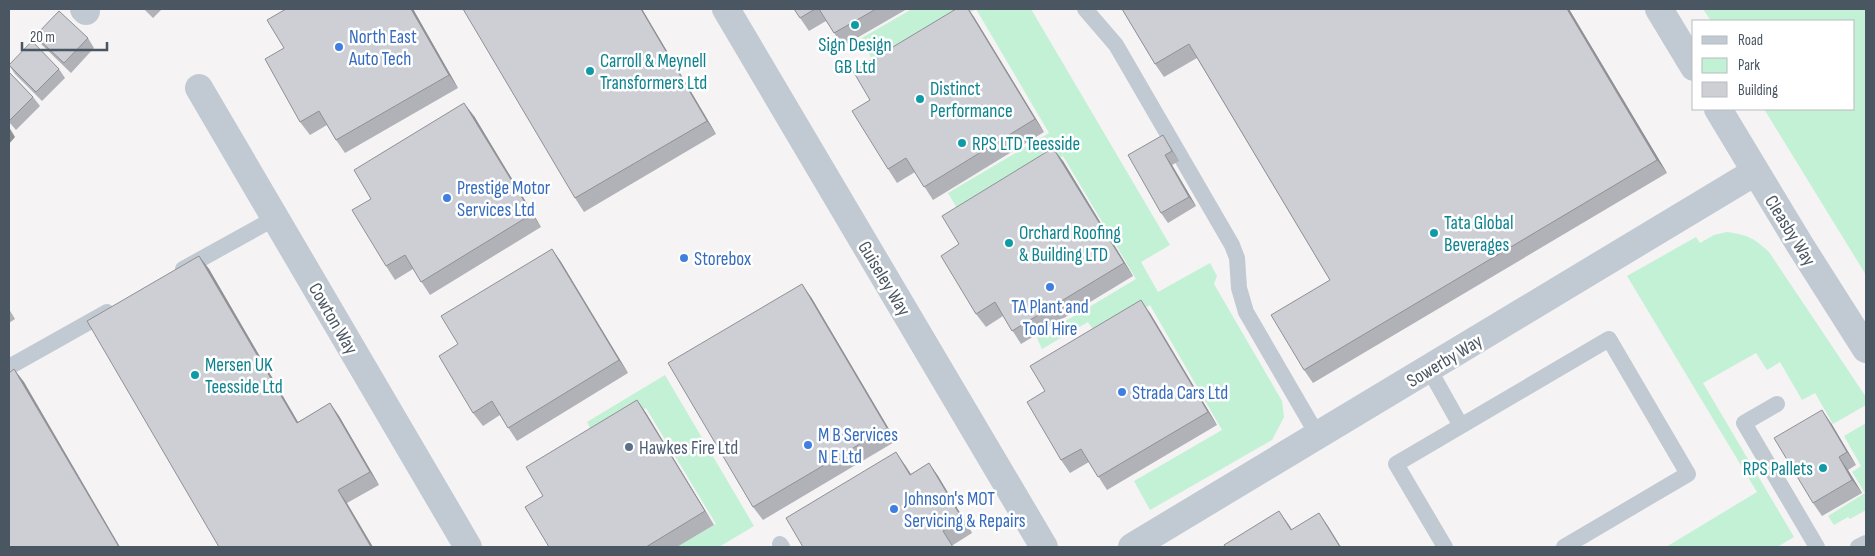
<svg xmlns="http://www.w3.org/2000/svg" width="1875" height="556" viewBox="0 0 1875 556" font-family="'Sofia Sans Condensed',sans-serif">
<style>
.green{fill:#c3f1d5}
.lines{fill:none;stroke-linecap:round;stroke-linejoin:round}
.service{stroke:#c1cad2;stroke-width:16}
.minor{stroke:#c1cad2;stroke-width:28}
.wall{fill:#b0b2b7}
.shaded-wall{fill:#909195}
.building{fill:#cdcfd5;stroke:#909195}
.culture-dot{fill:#0f9aa8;stroke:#fff;stroke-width:2}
.shop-dot{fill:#3f7fe0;stroke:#fff;stroke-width:2}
.service-dot{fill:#5c6f8a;stroke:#fff;stroke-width:2}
.labels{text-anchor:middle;stroke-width:5;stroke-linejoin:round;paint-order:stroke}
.shop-label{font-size:19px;fill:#366cbe;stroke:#fff;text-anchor:start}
.culture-label{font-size:19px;fill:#0d838f;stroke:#fff;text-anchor:start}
.street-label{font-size:19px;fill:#4a5661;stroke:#fff}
.service-label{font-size:19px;fill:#4e5e75;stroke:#fff;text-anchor:start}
</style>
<rect width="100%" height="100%" fill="#f5f3f3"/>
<path class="green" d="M912 9H1031L1170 245 1141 262 1158 292 1210 263 1217 276 1214 284 1282 401 1284 417 1272 440 1150 510 1134 481 1222 430 1150 305 1098 337 1088 322 1042 349 1037 338 1136 279 1063 156 961 215 948 193 1049 133 976 9 877 67 860 39Z
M1703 9H1866V275L1764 109H1854V21H1711Z
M1727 232C1748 235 1754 238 1769 252L1866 397V405L1833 424 1815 393 1802 400 1780 362 1767 370 1756 353 1703 383 1794 537 1777 547H1666L1757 492 1627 276 1696 237 1700 243 1714 235Z
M665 375 754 526 719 547H677L716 524 646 408 578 448 591 430 587 422Z
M1866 423V510L1850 519 1848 517 1834 525 1828 516 1865 493 1852 472 1861 466 1844 436Z"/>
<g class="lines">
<path class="service" d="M1085 9 1116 45 1232 245 1237 258 1239 288 1246 312 1318 436
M183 269 275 218
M9 367 107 312
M1429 369 1461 426
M1777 404 1744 423 1817 547
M780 544 782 547
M1445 547 1396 464 1609 339 1688 474 1564 547
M1858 547 1866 543"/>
<path class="minor" d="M84 9 86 11
M726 9 1044 547
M1659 9 1694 67
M199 88 468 547
M1718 109 1800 245 1866 349
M1132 547 1755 172"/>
</g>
<path class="wall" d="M144 9H162L153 18Z
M413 9 458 88 345 153 336 140 327 125 310 135 300 122Z
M642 9 716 134 584 212 575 198Z
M794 9H907L843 46 826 21 809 31Z
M956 9H969L1044 132 933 200 915 172 897 183 888 169 870 100Z
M1122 9H1569L1667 173 1313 383 1304 370 1330 280 1197 58 1164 77 1155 64Z
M35 36 88 38 94 48 71 73 42 45Z
M9 65 59 69 65 78 42 101 15 74Z
M9 72 33 97 40 106 16 130 9 122Z
M474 116 541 227 430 295 413 269 395 280 386 266 371 199Z
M1163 135 1179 161 1172 165 1196 206 1168 223 1161 213Z
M1063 161 1133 276 1021 344 1003 316 986 327 976 314 959 244Z
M552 249 561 262 628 373 517 441 500 415 483 426 473 413 458 344Z
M199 256 209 269 298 422 330 403 339 416 379 485 347 503 219 547Z
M811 297 896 441 763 520 753 507Z
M9 309 15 319 9 323Z
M1150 313 1217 425 1107 490 1089 462 1070 473 1061 460 1045 391Z
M637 400 646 413 714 525 677 547H549L543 496Z
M1831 423 1856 465 1848 470 1862 493 1822 516 1813 503Z
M929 463 938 476 972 533 953 545 803 547 905 465 911 474Z"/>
<path class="shaded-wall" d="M411 9H413L458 88 449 75Z
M641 9H642L716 134 707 121Z
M968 9 974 17 1044 132 1035 119Z
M1567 9H1569L1667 173 1657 160Z
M464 103 474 116 541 227 532 214Z
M9 127 15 137 9 144Z
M1163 135 1169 145 1179 161 1172 151Z
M1053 148 1063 161 1133 276 1124 263Z
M1165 155 1172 165 1196 206 1189 197Z
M552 249 561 262 628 373 619 360Z
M199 256 209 269 306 436 297 423Z
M802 284 811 297 896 441 887 428Z
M1141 300 1150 313 1217 425 1208 412Z
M14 369 24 382 120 547H119Z
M637 400 646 413 714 525 705 511Z
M330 403 339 416 379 485 370 472Z
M1822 410 1831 423 1856 465 1847 452Z
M896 452 905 465 919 488 910 475Z
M1839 457 1848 470 1862 493 1852 480Z
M929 463 938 476 972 533 963 520Z
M338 490 347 503 373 547H371Z
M1279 511 1289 525 1300 543 1291 530Z
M1319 513 1328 526 1341 547H1340Z"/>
<path class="building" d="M286 9H411L449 75 336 140 319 111 300 122 265 59 284 48 267 20Z
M463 9H641L707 121 575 198Z
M794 9H815L800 18Z
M819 9H876L834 33Z
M956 9H968L1035 119 924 187 906 158 888 169 852 111 870 100 853 71Z
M1122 9H1567L1657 160 1304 370 1271 315 1330 280 1189 44 1155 64Z
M59 11 88 38 64 63 35 36Z
M32 41 59 69 36 92 9 65Z
M9 72 33 97 10 120 9 119Z
M464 103 532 214 421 282 405 255 386 266 352 210 371 199 354 170Z
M1163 135 1172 151 1165 155 1189 197 1161 213 1128 155Z
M1053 148 1124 263 1012 331 995 302 976 314 941 256 959 244 942 216Z
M552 249 619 360 508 428 492 401 473 413 439 356 458 344 441 316Z
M199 256 297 423 330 403 370 472 338 490 371 547H219L87 321Z
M802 284 887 428 753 507 668 363Z
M1141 300 1208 412 1098 477 1081 449 1061 460 1027 402 1045 391 1030 366Z
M14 369 119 547H9V373Z
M637 400 705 511 646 547H549L525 507 543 496 526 467Z
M1822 410 1847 452 1839 457 1852 480 1813 503 1774 438Z
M896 452 910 475 929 463 963 520 943 531 953 547H803L786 518Z
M1279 511 1291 530 1319 513 1340 547H1225L1224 545Z"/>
<g class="culture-dot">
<circle cx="855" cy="25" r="5"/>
<circle cx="590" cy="71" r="5"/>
<circle cx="920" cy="99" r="5"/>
<circle cx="962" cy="143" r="5"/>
<circle cx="1434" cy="233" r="5"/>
<circle cx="1009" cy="243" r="5"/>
<circle cx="195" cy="375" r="5"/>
<circle cx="1823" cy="468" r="5"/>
</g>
<g class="shop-dot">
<circle cx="339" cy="47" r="5"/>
<circle cx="447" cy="198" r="5"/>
<circle cx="684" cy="258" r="5"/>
<circle cx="1050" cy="287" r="5"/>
<circle cx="1122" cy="392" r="5"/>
<circle cx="808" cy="445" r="5"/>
<circle cx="894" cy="509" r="5"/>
</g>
<circle class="service-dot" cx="629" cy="447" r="5"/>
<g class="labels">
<g class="shop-label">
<text x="349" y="43">North East<tspan x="349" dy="22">Auto Tech</tspan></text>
<text x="457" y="194">Prestige Motor<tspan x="457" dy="22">Services Ltd</tspan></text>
<text x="694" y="265">Storebox</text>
<text x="1050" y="313" text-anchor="middle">TA Plant and<tspan x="1050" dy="22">Tool Hire</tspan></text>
<text x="1132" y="399">Strada Cars Ltd</text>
<text x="818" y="441">M B Services<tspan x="818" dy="22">N E Ltd</tspan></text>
<text x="904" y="505">Johnson's MOT<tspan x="904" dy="22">Servicing &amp; Repairs</tspan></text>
</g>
<g class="culture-label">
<text x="855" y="51" text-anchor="middle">Sign Design<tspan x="855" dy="22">GB Ltd</tspan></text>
<text x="600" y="67">Carroll &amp; Meynell<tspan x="600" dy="22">Transformers Ltd</tspan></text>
<text x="930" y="95">Distinct<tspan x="930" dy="22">Performance</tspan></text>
<text x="972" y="150">RPS LTD Teesside</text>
<text x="1444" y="229">Tata Global<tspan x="1444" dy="22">Beverages</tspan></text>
<text x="1019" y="239">Orchard Roofing<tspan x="1019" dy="22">&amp; Building LTD</tspan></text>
<text x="205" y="371">Mersen UK<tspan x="205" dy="22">Teesside Ltd</tspan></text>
<text x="1813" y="475" text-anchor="end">RPS Pallets</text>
</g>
<g class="street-label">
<text transform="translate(1791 230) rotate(58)" y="7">Cleasby Way</text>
<text transform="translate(885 278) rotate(59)" y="7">Guiseley Way</text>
<text transform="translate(334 318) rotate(60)" y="7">Cowton Way</text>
<text transform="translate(1444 360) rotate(-31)" y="7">Sowerby Way</text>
</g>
<g class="service-label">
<text x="639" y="454">Hawkes Fire Ltd</text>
</g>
</g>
<rect width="1875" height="556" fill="none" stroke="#4a5661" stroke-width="20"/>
<rect x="1692" y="20" width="162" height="90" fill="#ffffff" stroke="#b7bbc0"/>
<rect x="1702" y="36" width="25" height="8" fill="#c1cad2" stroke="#b7bbc0"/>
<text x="1738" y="45" font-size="15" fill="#4a5661">Road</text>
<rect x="1702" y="58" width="25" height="15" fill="#c3f1d5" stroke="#b7bbc0"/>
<text x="1738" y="70" font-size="15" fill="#4a5661">Park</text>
<rect x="1702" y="82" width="25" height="15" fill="#cdcfd5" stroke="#b7bbc0"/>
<text x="1738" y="95" font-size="15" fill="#4a5661">Building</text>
<path d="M22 42v8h85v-8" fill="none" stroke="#4a5661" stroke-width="2.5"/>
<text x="30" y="42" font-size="15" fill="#4a5661" stroke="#ffffff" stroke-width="4" paint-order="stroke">20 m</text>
</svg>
